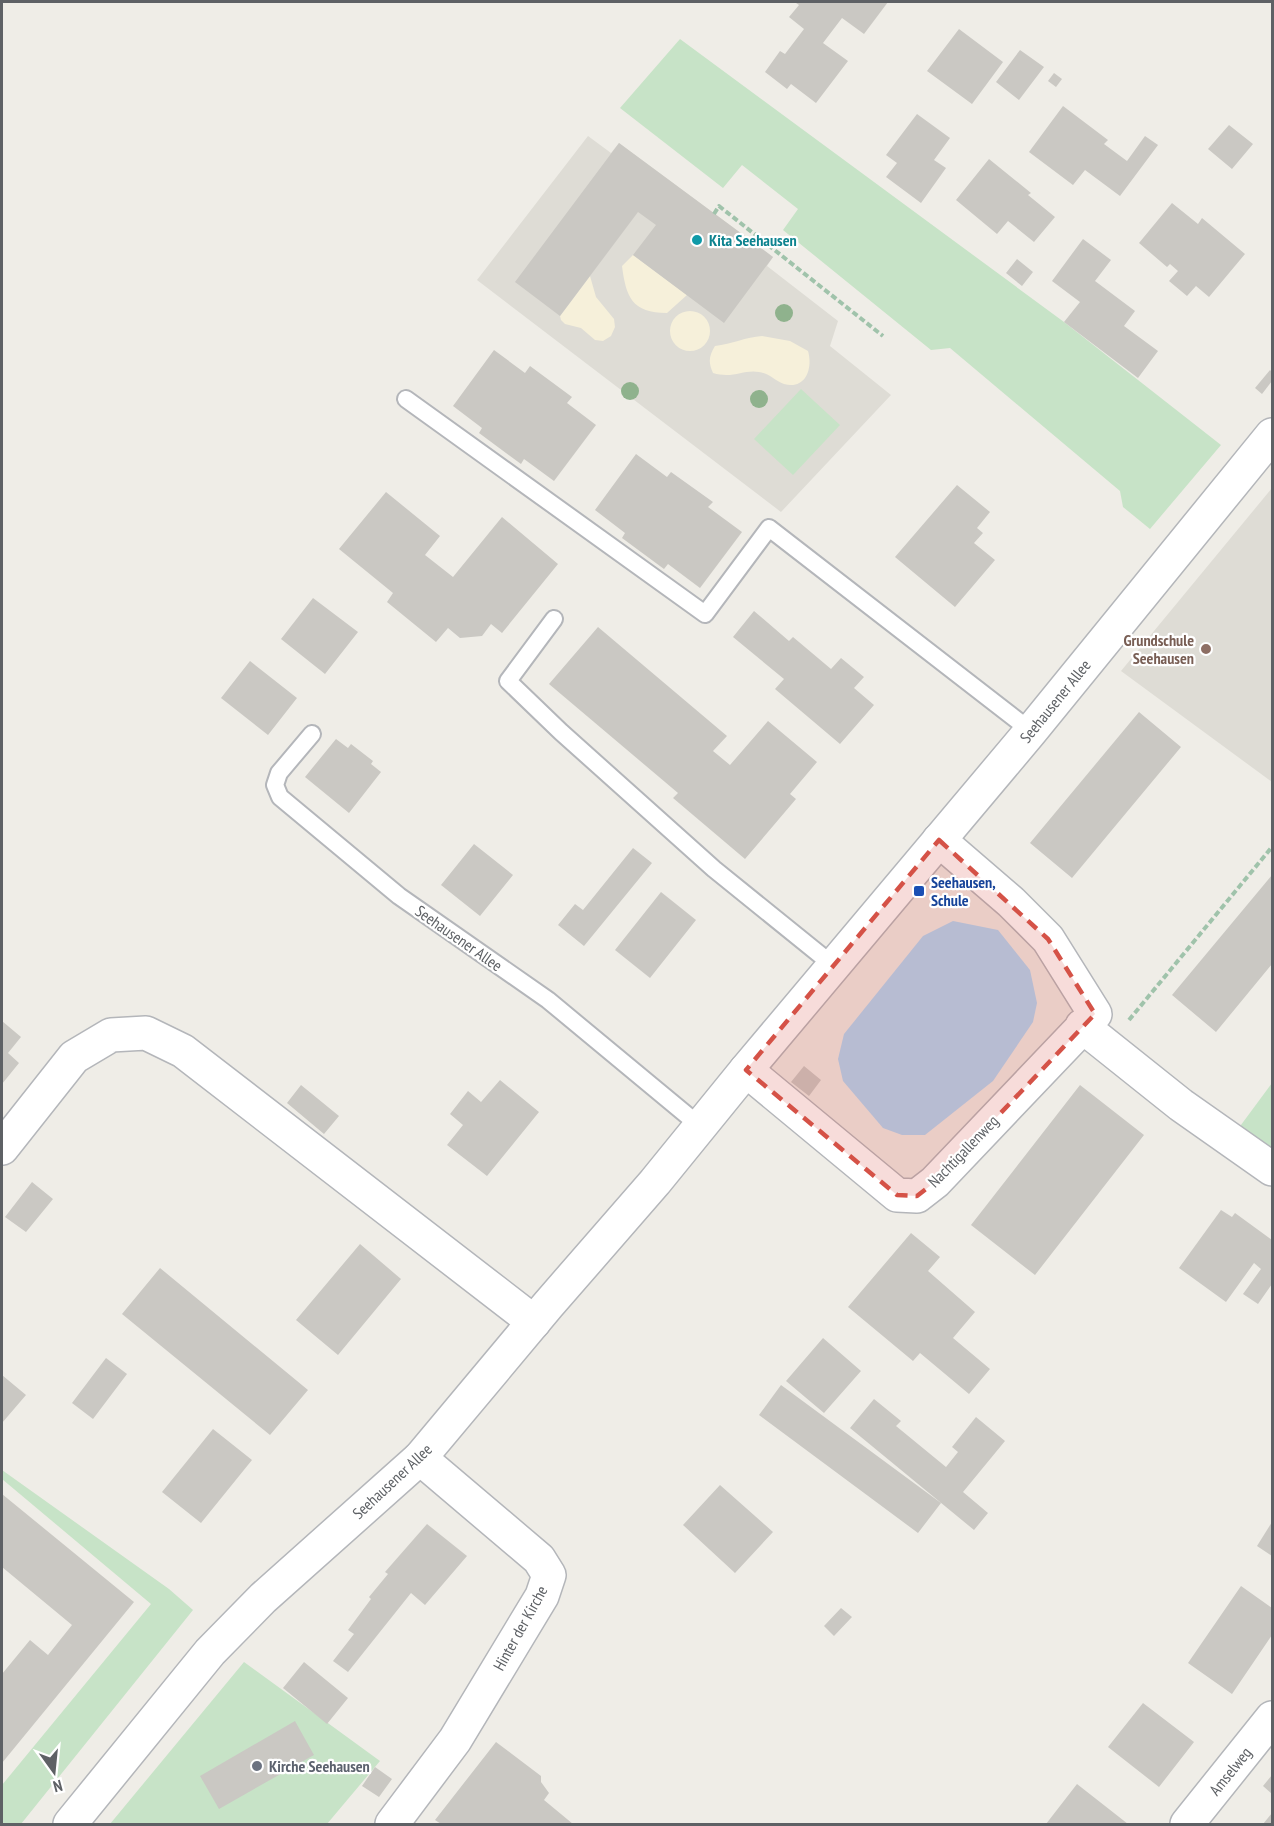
<svg xmlns="http://www.w3.org/2000/svg" width="1274" height="1826" viewBox="0 0 1274 1826" font-family="'PT Sans Narrow',sans-serif">
<style>
.education{fill:#dedcd5}
.green{fill:#c7e3c7}
.sand{fill:#f6f0da}
.water{fill:#b0d7f5}
.building{fill:#cac8c3}
.lines{fill:none;stroke-linecap:round;stroke-linejoin:round}
.service-casing{stroke:#b4b6ba;stroke-width:20}
.minor-casing{stroke:#b4b6ba;stroke-width:36}
.tertiary-casing{stroke:#b4b6ba;stroke-width:36}
.path{stroke:#a0c3ab;stroke-width:4;stroke-dasharray:6 3;stroke-linecap:butt}
.service{stroke:#fff;stroke-width:16}
.minor{stroke:#fff;stroke-width:33}
.tertiary{stroke:#fff;stroke-width:33}
.tree{fill:#8fb28d}
.marked{fill:#d55247;fill-opacity:0.2;stroke:#d55247;stroke-width:4.5;stroke-dasharray:12 8;stroke-linejoin:round}
.culture-dot{fill:#0f9aa8;stroke:#fff;stroke-width:2}
.education-dot{fill:#8d6e63;stroke:#fff;stroke-width:2}
.transit-dot{fill:#1a4fb4;stroke:#fff;stroke-width:2}
.worship-dot{fill:#6b7280;stroke:#fff;stroke-width:2}
.labels{text-anchor:middle;stroke-width:4.5;stroke-linejoin:round;paint-order:stroke}
.culture-label{font-size:16px;font-weight:bold;fill:#0d838f;stroke:#fff;text-anchor:start}
.education-label{font-size:16px;font-weight:bold;fill:#785e54;stroke:#fff;text-anchor:end}
.street-label{font-size:16px;fill:#5e6165;stroke:#fff}
.transit-label{font-size:16px;font-weight:bold;fill:#164399;stroke:#fff;text-anchor:start}
.worship-label{font-size:16px;font-weight:bold;fill:#5b616d;stroke:#fff;text-anchor:start}
</style>
<rect width="100%" height="100%" fill="#efede7"/>
<path class="education" d="M588 136 611 153 619 143 773 257 767 266 838 321 830 346 891 395 781 512 477 280Z
M1272 488V782L1121 671Z"/>
<path class="green" d="M680 39 1064 322 1221 445 1150 529 1123 507 1120 491 950 348 931 350 783 230 798 209 742 165 723 188 620 108Z
M801 389 840 425 793 475 754 439Z
M1272 1083V1152L1238 1129Z
M2 1470 169 1589 193 1610 21 1824H2V1785L151 1604 2 1479Z
M244 1662 380 1761 327 1824H110Z"/>
<path class="sand" d="M633 255 687 295 667 313C632 313 626 297 622 266Z
M590 276 596 297 614 319 615 327 611 336 603 341 595 340 581 328 565 324 561 320 560 316Z
M670 331a20 20 0 1 1 40 0a20 20 0 1 1-40 0Z
M762 336 790 341 808 351C813 368 806 390 784 384 775 381 769 373 759 372 744 369 733 379 713 373 708 362 709 356 715 346 732 344 746 337 762 336Z"/>
<path class="water" d="M953 921 998 930 1030 970 1037 1003 1033 1022 993 1081 925 1135H902L883 1128 843 1081 838 1059 844 1034 923 936Z"/>
<path class="building" d="M797 2H888L864 34 842 18 823 43 848 61 816 103 791 84 787 89 765 72 780 51 785 54 804 29 789 17 799 5 796 3Z
M959 29 1003 62 972 104 927 71Z
M1020 50 1044 67 1019 100 996 82Z
M1054 73 1062 79 1056 87 1048 81Z
M1063 106 1108 140 1104 144 1127 161 1145 136 1158 145 1120 196 1085 170 1073 185 1029 152Z
M917 114 950 138 934 160 946 168 921 203 886 177 897 163 886 155Z
M1229 125 1253 144 1232 169 1208 149Z
M619 143 773 257 724 323 633 255 656 225 638 212 560 316 515 282Z
M989 159 1031 193 1028 195 1055 217 1034 242 1008 221 997 234 956 200Z
M1172 203 1198 224 1202 218 1245 254 1209 297 1196 286 1187 296 1169 281 1178 271 1170 264 1167 267 1139 243Z
M1083 239 1111 260 1095 281 1135 311 1124 326 1158 351 1138 378 1064 322 1080 302 1052 281Z
M1017 259 1033 272 1022 286 1006 273Z
M494 350 525 373 530 366 572 397 567 403 596 425 554 481 524 459 521 464 479 433 482 428 453 406Z
M1270 370 1272 372V381L1262 394 1255 388Z
M636 454 667 477 671 472 713 502 708 507 742 532 700 588 668 564 664 569 622 538 625 533 595 510Z
M957 485 990 512 977 528 983 533 974 543 995 560 955 607 895 557Z
M386 492 440 536 425 555 453 577 502 517 558 564 502 633 491 624 482 636 460 638 448 628 436 642 387 602 393 593 339 549Z
M313 598 358 632 325 674 281 639Z
M754 611 789 641 793 637 831 669 841 658 864 677 854 688 874 705 840 744 775 689 784 679 733 637Z
M598 627 727 736 713 751 730 765 768 721 817 762 790 794 796 799 745 859 673 798 678 793 549 684Z
M250 661 297 698 268 735 221 698Z
M1139 712 1181 747 1072 878 1030 843Z
M336 739 348 748 351 744 373 761 371 764 381 772 349 813 305 777Z
M474 844 513 875 480 916 441 885Z
M633 848 652 863 584 946 558 925 575 904 583 910Z
M1272 875V964L1216 1032 1172 995Z
M661 892 696 920 650 978 615 950Z
M2 1021 21 1037 8 1053 19 1063 2 1084Z
M804 1066 821 1080 809 1096 791 1082Z
M500 1080 539 1112 487 1176 447 1145 463 1125 450 1114 468 1091 481 1102Z
M301 1085 339 1116 324 1134 287 1103Z
M1080 1085 1144 1135 1035 1275 971 1225Z
M32 1182 53 1199 26 1232 5 1217Z
M1221 1210 1232 1217 1235 1213 1272 1240V1284L1258 1304 1243 1294 1261 1269 1254 1263 1226 1302 1179 1268Z
M911 1233 940 1257 928 1271 975 1312 953 1338 990 1369 969 1394 920 1353 913 1361 848 1307Z
M360 1244 401 1279 338 1355 296 1320Z
M160 1268 308 1390 270 1435 122 1314Z
M823 1338 861 1371 824 1413 786 1381Z
M106 1358 127 1374 93 1419 72 1403Z
M2 1375 26 1395 2 1423Z
M781 1385 941 1503 918 1533 759 1415Z
M874 1399 901 1421 896 1426 946 1467 958 1452 952 1447 976 1417 1005 1441 963 1492 988 1513 974 1530 850 1428Z
M213 1429 252 1460 201 1523 162 1492Z
M720 1485 773 1532 735 1573 683 1525Z
M2 1494 134 1602 2 1763V1674L30 1640 48 1655 72 1625 2 1567Z
M1272 1522V1556L1257 1546Z
M427 1524 467 1556 425 1605 411 1593 348 1672 333 1661 354 1634 348 1630 371 1599 369 1597 388 1574 385 1572Z
M1241 1586 1272 1608V1635L1232 1694 1188 1663Z
M841 1608 852 1617 834 1636 824 1626Z
M304 1662 348 1698 327 1724 283 1688Z
M1143 1703 1194 1742 1159 1787 1108 1747Z
M295 1721 314 1755 219 1809 200 1776Z
M496 1742 541 1776V1782L549 1793 544 1800 573 1824H441L435 1820Z
M375 1767 392 1779 379 1797 362 1786Z
M1272 1775V1794L1263 1786Z
M1077 1784 1128 1824H1046Z
M1272 1813V1824H1263Z"/>
<g class="lines">
<defs>
<path id="service" d="M406 399 705 614 769 528 1031 731
M554 619 508 681 561 732 714 869 834 966
M312 734 279 773 275 785 280 797 399 896 548 1000 700 1126"/>
<path id="minor" d="M1082 1026 1181 1105 1272 1169
M746 1070 897 1195 917 1196 935 1182 1095 1014 1048 939 1011 902 939 840
M2 1148 74 1057 111 1035 146 1033 183 1051 534 1322
M392 1824 455 1740 542 1596 549 1575 539 1559 420 1458
M1187 1824 1272 1718"/>
<path id="tertiary" d="M70 1824 210 1652 263 1598 420 1458 548 1305 655 1182 746 1070 1031 731 1272 435"/>
</defs>
<use href="#service" class="service-casing"/>
<use href="#minor" class="minor-casing"/>
<use href="#tertiary" class="tertiary-casing"/>
<path class="path" d="M714 214 719 206 883 336
M1129 1020 1272 847"/>
<use href="#service" class="service"/>
<use href="#minor" class="minor"/>
<use href="#tertiary" class="tertiary"/>
</g>
<g class="tree">
<circle cx="784" cy="313" r="9"/>
<circle cx="630" cy="391" r="9"/>
<circle cx="759" cy="399" r="9"/>
</g>
<path class="marked" d="M939 840 1048 939 1095 1014 935 1182 917 1196 897 1195 746 1070Z"/>
<circle class="culture-dot" cx="697" cy="240" r="6"/>
<circle class="education-dot" cx="1206" cy="649" r="6"/>
<rect class="transit-dot" x="913" y="885" width="12" height="12" rx="3"/>
<circle class="worship-dot" cx="257" cy="1766" r="6"/>
<g class="labels">
<g class="culture-label">
<text x="709" y="246">Kita Seehausen</text>
</g>
<g class="education-label">
<text x="1194" y="646">Grundschule<tspan x="1194" dy="18">Seehausen</tspan></text>
</g>
<g class="street-label">
<text transform="translate(1055 701) rotate(-51)" y="6">Seehausener Allee</text>
<text transform="translate(459 938) rotate(35)" y="6">Seehausener Allee</text>
<text transform="translate(963 1151) rotate(-46)" y="6">Nachtigallenweg</text>
<text transform="translate(392 1481) rotate(-43)" y="6">Seehausener Allee</text>
<text transform="translate(520 1628) rotate(-61)" y="6">Hinter der Kirche</text>
<text transform="translate(1230 1771) rotate(-51)" y="6">Amselweg</text>
</g>
<g class="transit-label">
<text x="931" y="888">Seehausen,<tspan x="931" dy="18">Schule</tspan></text>
</g>
<g class="worship-label">
<text x="269" y="1772">Kirche Seehausen</text>
</g>
</g>
<rect width="1274" height="1826" fill="none" stroke="#5e6165" stroke-width="6"/>
<g transform="translate(54 1772) rotate(165)" stroke="#ffffff" stroke-width="4.5" paint-order="stroke">
<path d="M0-4.5L10 22L0 15L-10 22Z" fill="#5e6165"/>
<text y="-9" font-size="16" font-weight="bold" text-anchor="middle" fill="#5e6165">N</text>
</g>
</svg>
